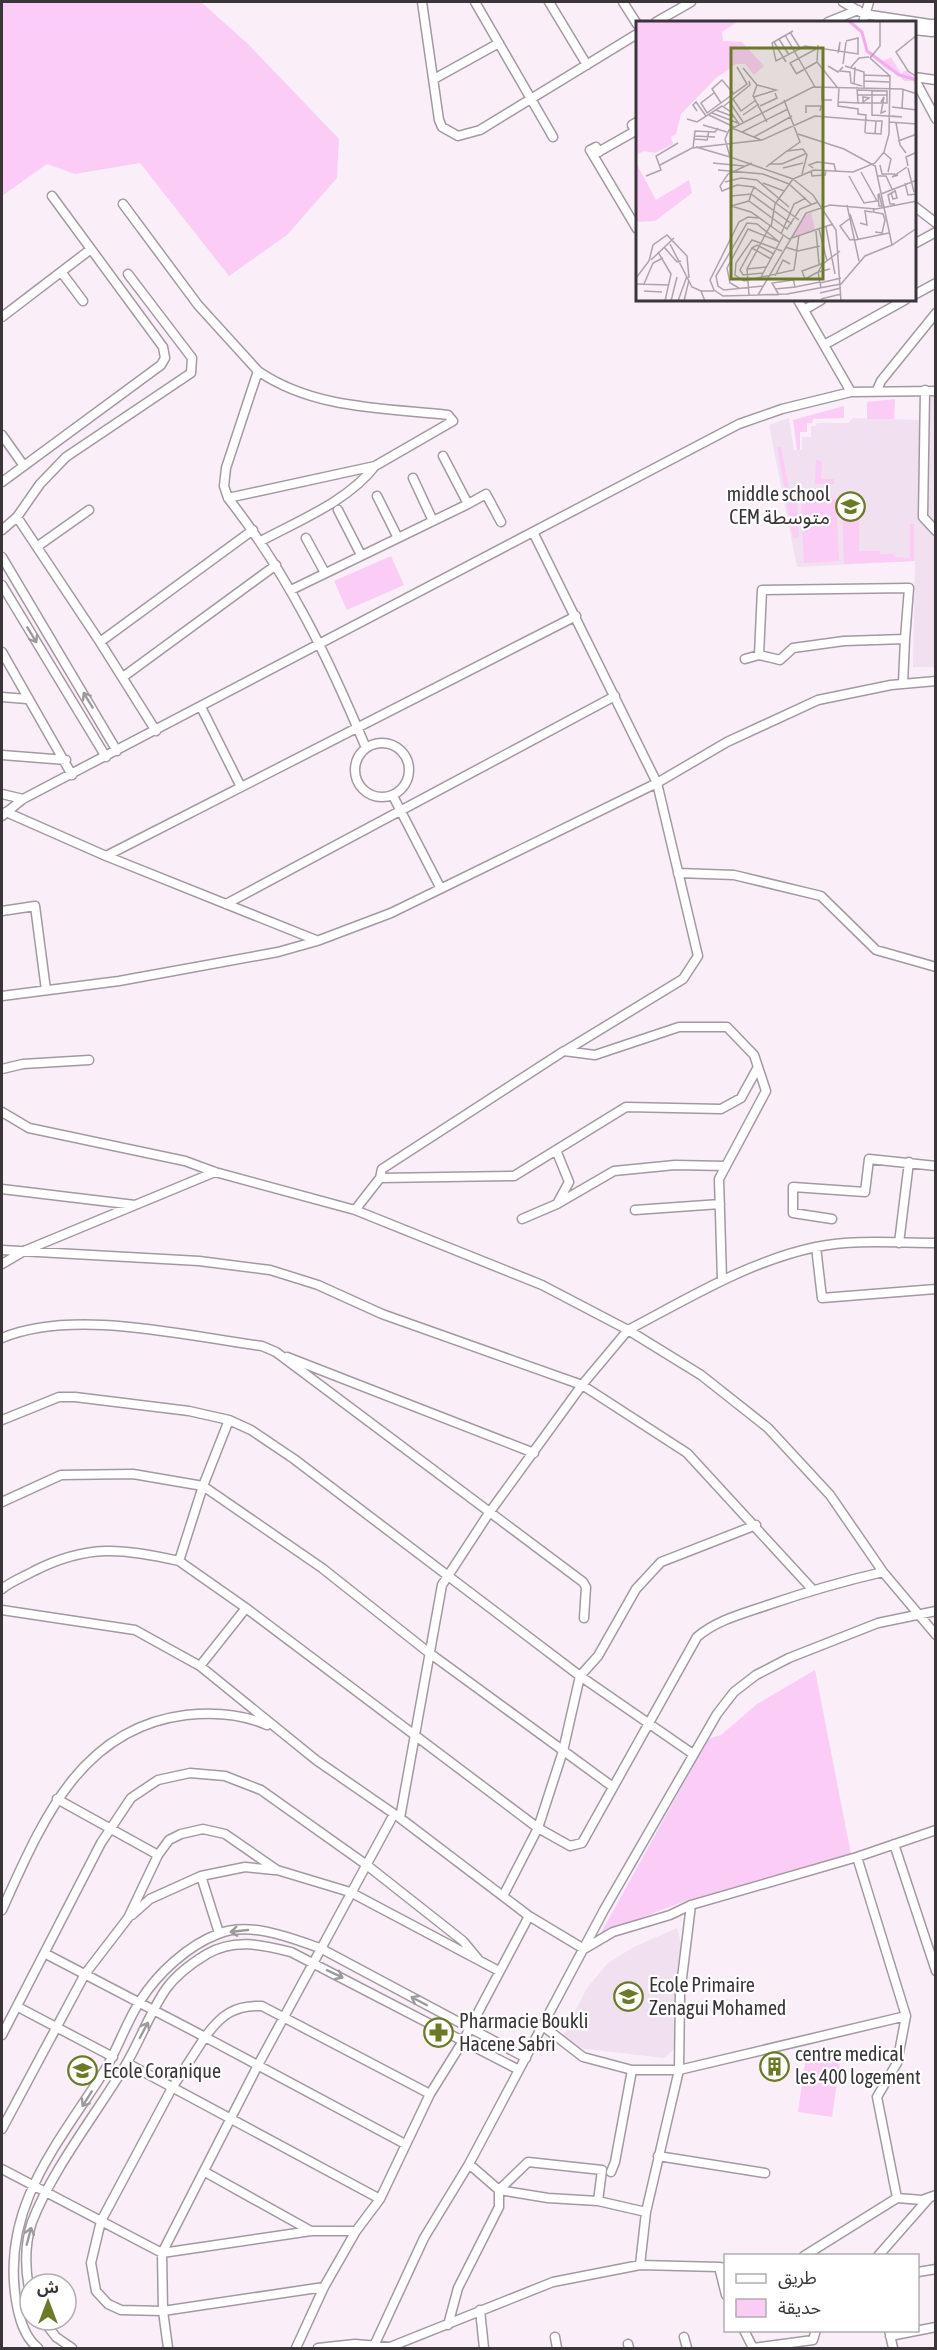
<svg xmlns="http://www.w3.org/2000/svg" width="937" height="2350" viewBox="0 0 937 2350" font-family="'Asap Condensed','Noto Sans Arabic',sans-serif">
<style>
.built{fill:#f1e0f0}
.green{fill:#faccf6}
.lines{fill:none;stroke-linecap:round;stroke-linejoin:round}
.street-casing{stroke:#a399a2;stroke-width:11}
.street{stroke:#fff;stroke-width:8}
.oneway{stroke:#9c9a9c}
.labels{text-anchor:middle;stroke-width:4.5;stroke-linejoin:round;paint-order:stroke}
.poi-label{font-size:20px;fill:#393538;stroke:#fff;text-anchor:start}
.inset-river{fill:none;stroke:#f2adee;stroke-width:3}
.inset-road{fill:none;stroke:#ada4ac;stroke-width:1.5}
.view{fill:#6c7a27;fill-opacity:0.15;stroke:#6c7a27;stroke-width:3}
.inset-edge{fill:none;stroke:#393538;stroke-width:3}
</style>
<rect width="100%" height="100%" fill="#faeef9"/>
<path class="built" d="M921 397H935V667H913L915 561 797 567 769 425 789 418 794 450H802V437H811V426H816L817 423H848L853 418 920 420Z
M677 1928 681 1943 673 2006 675 2048 664 2058 579 2048 569 2044 563 2036 587 1988 608 1963 634 1947Z"/>
<path class="green" d="M2 2H201L248 44 339 139 337 178 287 235 229 276 140 163 75 174 47 164 2 196Z
M895 399 894 419H867V402Z
M844 406V418L813 419 812 423H807V432H800V450H797L793 420Z
M777 447H781L791 499H797L799 537 793 538Z
M816 460 822 461 821 479H834V484H815Z
M836 499 839 561 804 563 801 500Z
M842 505H859V551H880V554H894V557L910 558V524H914V561L844 564Z
M391 556 404 585 347 610 334 581Z
M815 1670 851 1854 688 1900 601 1933 708 1739 721 1735 757 1704Z
M807 2051 841 2056 832 2117 798 2112Z"/>
<g class="lines">
<defs>
<path id="street" d="M422 2 439 120 442 127 458 136 480 130 637 34
M475 2 553 137
M549 2 587 65
M623 2 637 24
M843 2 864 14 936 25
M656 22 691 2
M828 22 858 10
M863 22 869 2
M914 30 932 32 933 24
M914 77 936 80
M914 78 936 119
M434 79 499 43
M637 130 593 155 637 229
M635 131 632 125 637 122
M593 155 590 150 596 147 599 152
M123 204 198 305 258 371 226 468 224 486 228 498C289 576 328 657 366 748
M914 206 936 223
M914 244 936 232
M62 273 83 301
M914 295 936 283
M798 300 851 392
M804 310 821 300
M2 317 91 249
M824 345 905 300
M877 390 881 381 936 313
M925 390 923 517 936 531
M2 435 24 466
M413 478 433 521
M2 482 161 365 165 358 163 347 52 196
M377 496 398 538
M228 498 375 466 453 421 448 415C383 408 313 409 258 371
M468 504 486 494 501 522
M338 510 361 555
M17 517 100 642 253 530
M2 530 17 517 40 484 66 457 191 373 192 358 128 274
M533 532 657 783 698 956 683 979 565 1051
M306 538 325 573
M261 541C300 520 348 501 375 466
M38 546 89 510
M2 557 117 751
M2 585 106 757
M291 590 468 504 443 456
M100 642 156 731
M2 652 72 775
M759 655 762 590 909 588 905 639
M745 659 759 655 780 660 793 648 844 641 905 639 903 683
M123 677 276 565
M2 697 27 699
M201 707 241 787
M355 770a27 27 0 1 1 54 0a27 27 0 1 1-54 0Z
M2 755 66 760
M2 794 23 799
M393 796 440 887
M6 812 106 856 316 940
M2 816 23 799 739 424 782 409 851 392 936 391
M106 856 576 616
M678 873 734 875 821 896 876 950 936 967
M226 904 615 696
M2 911 35 906 46 990
M2 996 119 981 278 952 317 941 391 913 657 783 727 742 818 700 891 685 936 681
M2 1069 23 1064 89 1060
M2 1112 29 1128 185 1161 215 1172 355 1210 542 1285 628 1330 582 1385 489 1513 442 1585 400 1818
M556 1150 569 1182 557 1204
M380 1178 514 1176 626 1107 721 1109 741 1098 758 1067
M2 1189 135 1205
M355 1210 380 1178 382 1169 564 1051 595 1055 679 1027H727L754 1055 766 1091 719 1179 722 1280
M635 1210 720 1204
M522 1219 557 1204 614 1171 675 1165 726 1166
M832 1219 793 1213V1187L865 1192 869 1159 936 1166
M899 1243 909 1162
M936 1243C897 1243 854 1239 816 1247 749 1261 689 1298 628 1330L701 1375 768 1428 830 1495 883 1572 936 1635
M816 1247 822 1298 936 1289
M2 1250 199 1261 270 1270 318 1285 382 1314 582 1385 687 1453 813 1590
M2 1264 24 1251 215 1172
M2 1338C74 1308 185 1336 262 1346L276 1352 583 1582 586 1587 584 1618
M287 1357 534 1453
M2 1420 59 1397H75L189 1411 229 1420 251 1430 294 1459 580 1676 693 1754
M229 1420 203 1486 322 1568 428 1652 613 1787
M2 1502 61 1475 133 1474 203 1486 179 1561 246 1608 538 1828 570 1846 582 1843 697 1637C717 1620 742 1614 768 1605 806 1592 844 1581 883 1572
M2 1589C10 1582 23 1577 34 1571 87 1544 123 1548 179 1561
M2 1610 135 1630 200 1666 316 1760 400 1818 529 1916 584 1949 613 1932 670 1915 691 1905 857 1857 936 1830
M200 1666 246 1608
M57 1799 158 1855
M894 1844 936 1971
M857 1857 906 2016 897 2063 877 2097 897 2198
M201 1876 245 1867 274 1870
M503 1896 538 1828 563 1751 580 1676 598 1656 636 1589 661 1562 756 1525
M2 1910C41 1824 79 1728 186 1715 213 1712 242 1714 267 1725
M132 1915 150 1899 201 1876 219 1933
M46 1954 205 2037C221 2015 234 2005 262 2006L430 2094
M18 2007 113 2057
M543 2026 583 2057 632 2070H679L906 2016
M2 2035 101 1843 131 1798 158 1780 190 1773 225 1776 261 1790 368 1866 463 1941 478 1959
M127 2063 380 2199
M2 2129 85 1974 128 1918 158 1855 169 1840 181 1834 203 1829 225 1834 277 1870 350 1892 499 1971
M658 2156 765 2173
M469 2164 499 2190 548 2198 598 2201 646 2212
M2 2169 162 2253 311 2231H356
M205 2172 311 2231
M611 2172 615 2162 632 2070
M804 2256 897 2198 922 2200 936 2195
M878 2256 929 2198
M640 2265 719 2267
M726 2268 719 2267 726 2295
M918 2272 936 2269
M324 2287 163 2311 121 2310 108 2304 96 2291 91 2263 101 2221 172 2088 205 2037 405 2144
M30 2294C25 2270 24 2246 32 2222 52 2170 96 2114 125 2066 140 2041 150 2012 166 1989 176 1975 192 1963 207 1954 235 1938 262 1945 291 1952L519 2070
M480 2310 484 2348
M43 2320 56 2337 72 2348
M448 2325 458 2288 499 2207V2190L528 2162 602 2170 598 2201
M744 2330 753 2348 813 2340 816 2330
M889 2330 893 2348
M890 2336 936 2327
M555 2337 557 2348
M684 2337 687 2348
M628 2344 629 2348
M38 2348C24 2337 19 2318 16 2300 1 2207 58 2144 105 2070 118 2048 126 2023 140 2001 158 1973 187 1946 218 1934 250 1921 290 1938 320 1948L526 2058
M168 2348 163 2311 162 2253 258 2065 394 1814
M296 2348 324 2287 356 2231 380 2199 430 2094 463 2041 529 1916
M318 2348 355 2344 390 2347 553 2282 640 2265 646 2212 679 2070 680 1994 691 1905
M373 2348 424 2238 469 2164 604 1910 717 1714 734 1692 756 1675 789 1658 878 1623 936 1611"/>
</defs>
<use href="#street" class="street-casing"/>
<use href="#street" class="street"/>
</g>
<defs><path id="oneway-shaft" d="M-6 0H5M1.5-3L5.5 0L1.5 3" fill="none" stroke-width="1.6" stroke-linecap="round" stroke-linejoin="round" transform="scale(1.5)"/></defs>
<g class="oneway">
<use href="#oneway-shaft" transform="translate(32 635) rotate(59)"/>
<use href="#oneway-shaft" transform="translate(88 700) rotate(-121)"/>
<use href="#oneway-shaft" transform="translate(239 1931) rotate(174)"/>
<use href="#oneway-shaft" transform="translate(335 1974) rotate(25)"/>
<use href="#oneway-shaft" transform="translate(419 2001) rotate(-152)"/>
<use href="#oneway-shaft" transform="translate(144 2030) rotate(-62)"/>
<use href="#oneway-shaft" transform="translate(87 2099) rotate(122)"/>
<use href="#oneway-shaft" transform="translate(29 2236) rotate(-75)"/>
</g>
<defs>
<symbol id="school-ring" viewBox="-11 -11 22 22"><circle r="9.5" fill="#fff" stroke="#6c7a27" stroke-width="1.5"/><path d="M0-5L7-2L0 1L-7-2ZM-4 1L0 2.5L4 1V4Q0 6-4 4Z" fill="#6c7a27"/></symbol>
<symbol id="pharmacy-ring" viewBox="-11 -11 22 22"><circle r="9.5" fill="#fff" stroke="#6c7a27" stroke-width="1.5"/><path d="M-2-6h4v4h4v4h-4v4h-4v-4h-4v-4h4Z" fill="#6c7a27"/></symbol>
<symbol id="building-ring" viewBox="-11 -11 22 22"><circle r="9.5" fill="#fff" stroke="#6c7a27" stroke-width="1.5"/><path d="M-4-6H4V6H1V3H-1V6H-4ZM-2.5-4.3h1.7v1.8h-1.7ZM.8-4.3h1.7v1.8H.8ZM-2.5-1h1.7V.8h-1.7ZM.8-1h1.7V.8H.8Z" fill="#6c7a27"/></symbol>
</defs>
<g fill-rule="evenodd">
<use href="#school-ring" x="834" y="490" width="33" height="33"/>
<use href="#school-ring" x="612" y="1980" width="33" height="33"/>
<use href="#pharmacy-ring" x="422" y="2016" width="33" height="33"/>
<use href="#building-ring" x="758" y="2050" width="33" height="33"/>
<use href="#school-ring" x="66" y="2054" width="33" height="33"/>
</g>
<g class="labels">
<g class="poi-label">
<text x="830" y="501" text-anchor="end">middle school<tspan x="830" dy="23">CEM متوسطة</tspan></text>
<text x="649" y="1992">Ecole Primaire<tspan x="649" dy="23">Zenagui Mohamed</tspan></text>
<text x="459" y="2028">Pharmacie Boukli<tspan x="459" dy="23">Hacene Sabri</tspan></text>
<text x="795" y="2061">centre medical<tspan x="795" dy="23">les 400 logement</tspan></text>
<text x="103" y="2078">Ecole Coranique</text>
</g>
</g>
<g transform="translate(636 21)">
<rect width="280" height="280" fill="#faeef9"/>
<path d="M0 0H103L86 11 87 20 106 21 128 45 118 54 109 43H100L80 57 45 93 40 113 35 116 37 123 19 132 8 130 0 134ZM236 31 246 41 255 36 265 53 270 49 280 58V65L277 60H268L260 50 251 49 233 32ZM0 142 20 179 53 159 56 172 19 200 0 201ZM175 191 179 209 154 217 170 194Z" fill="#faccf6"/>
<path class="inset-river" d="M213 0 226 11 231 30 263 54 281 59"/>
<path class="inset-road" d="M157 10 136 22 140 40 169 25 222 33V17L210 20M154 11 164 27M149 14 179 66M281 14 260 31 272 50 281 56M143 18 153 34M138 21 150 41M182 24 181 41 201 66M202 32 204 21 203 29M234 37 244 25V0M234 37 254 55M207 43 210 21M192 45 202 51 207 46M209 45 228 51V67M215 46 223 37 233 36M107 47 121 64 117 75 131 101M204 50 214 51 215 62 226 65M160 52 154 42 180 28M160 53 181 41M228 60 253 61M218 64 219 46M186 66V79H196M203 66 202 85 222 88V93L230 94 229 111 230 112 245 113 246 100H240L239 113M221 66 222 82H251V70L222 69M78 72 65 82 71 92 111 63 101 46M222 74H251M118 76 140 69 121 64M97 78 105 90 120 79M148 79 164 121 151 130M93 80 107 101M202 81 222 82M227 81 233 77 227 76V81M245 81 248 76 245 92 250 90M85 82 76 68 86 59 98 73M88 85 114 64 113 60M124 85 141 77 139 72M256 86 281 89M266 87 267 69M80 89 98 96M61 90 57 84 60 81 70 95M76 92 102 102M170 92V85H185L184 90M73 94 98 106M107 94 123 83M236 94 266 96 256 95M236 95V69M51 98 61 101 86 85 95 91 103 103M253 101 281 103M260 102 264 124 270 132M67 104 91 111M96 107 125 119M106 111 152 88M162 113 208 128 239 145M58 115 79 116M118 116 156 95M58 118 71 119 73 110M262 120 281 113M60 126 94 136M57 127 59 110 79 111 82 107M247 131 255 138 252 151M77 142 108 145M116 142 92 153 84 165 86 170 101 164 118 166 163 199M133 143H146L169 133M24 144 56 127 126 119 179 95 240 100M239 144 256 224M244 144 246 153H259M272 145 270 136 281 131M130 146 151 130 167 128 171 134 166 153M147 147 167 142M177 147 173 144 181 141 198 143 200 151M272 147 278 171M82 149 127 153 153 163 175 183M175 150 176 155 189 154 190 150M262 154 256 156 271 146M10 155 25 149 20 135 42 122M213 155 228 182 241 180 225 151M241 155H250L256 168M89 161 105 157 121 159 153 186M127 162 148 170M269 162 272 174 281 173M118 166 115 173 156 203M255 172 257 178 261 177 259 169M243 173 246 185H243L242 174ZM245 173 281 159M95 175 115 173 113 180 151 208 164 188 182 181M281 180 240 188 194 184 170 192 122 274 151 273 205 263 229 235 256 224 281 207M259 183H254L252 174 259 170M211 184 223 240M95 185 115 191 153 218 197 203M95 185 113 180M238 188 237 191 247 193 249 199 246 212 239 211M214 193 222 218M213 198 204 205 214 219 219 218M224 202 231 204 229 190 236 191M135 206 139 183 157 158 94 136 89 118 93 109 177 66 266 68 281 73M190 206 199 253M183 208 191 240M180 210 183 243M145 213 158 183 170 177M219 219 253 212M34 223 56 266 65 270M28 226 41 241 45 240M149 226 162 230 184 225M116 227 121 224 138 233M146 230 116 219 100 242 99 254 108 260 158 249 163 214M22 231 35 253 29 280M15 239 38 217M186 244 182 251 194 248M111 248 130 246M127 252 107 254 104 249 116 227 135 238M139 255 147 239 154 243M0 257 13 240 17 224 31 214 51 235 53 257M124 258 147 215M184 262 205 257M0 263 33 264M8 263 17 242 27 237M127 265 88 269 82 265 80 255 111 202 121 203 142 220M159 266 184 261M103 267 94 262 91 247 112 208 144 221M185 267 182 251 169 258 166 250 188 242 204 230M139 268 159 266 157 257M8 270 26 271M184 272 205 267M113 274 111 248 134 205M122 274 87 275 78 269 74 259 103 201 112 196 123 197M143 274 136 262 157 259M185 278 205 273M8 280H29M35 280 41 256M42 280 51 255M48 280 53 259M69 280 65 270H78M205 280 200 209 177 174 157 158 178 149 217 151 239 142 248 131 253 113 254 55 228 54"/>
<path class="view" d="M95 27H187V258H95Z"/>
<rect width="280" height="280" class="inset-edge"/>
</g>
<rect width="937" height="2350" fill="none" stroke="#393538" stroke-width="6"/>
<rect x="724" y="2254" width="195" height="78" fill="#ffffff" stroke="#b0aeaf" stroke-width="1.5"/>
<rect x="736" y="2274" width="30" height="9" fill="#ffffff" stroke="#b0aeaf" stroke-width="1.5"/>
<text x="778" y="2284" font-size="18" fill="#393538">طريق</text>
<rect x="736" y="2299" width="30" height="18" fill="#faccf6" stroke="#b0aeaf" stroke-width="1.5"/>
<text x="778" y="2314" font-size="18" fill="#393538">حديقة</text>
<g transform="translate(48 2302)"><circle r="28" fill="#ffffff" stroke="#b0aeaf" stroke-width="1.5"/>
<path d="M0-4.5L10 22L0 15L-10 22Z" fill="#6c7a27"/>
<text y="-9" font-size="16" font-weight="bold" text-anchor="middle" fill="#393538">ش</text>
</g>
</svg>
